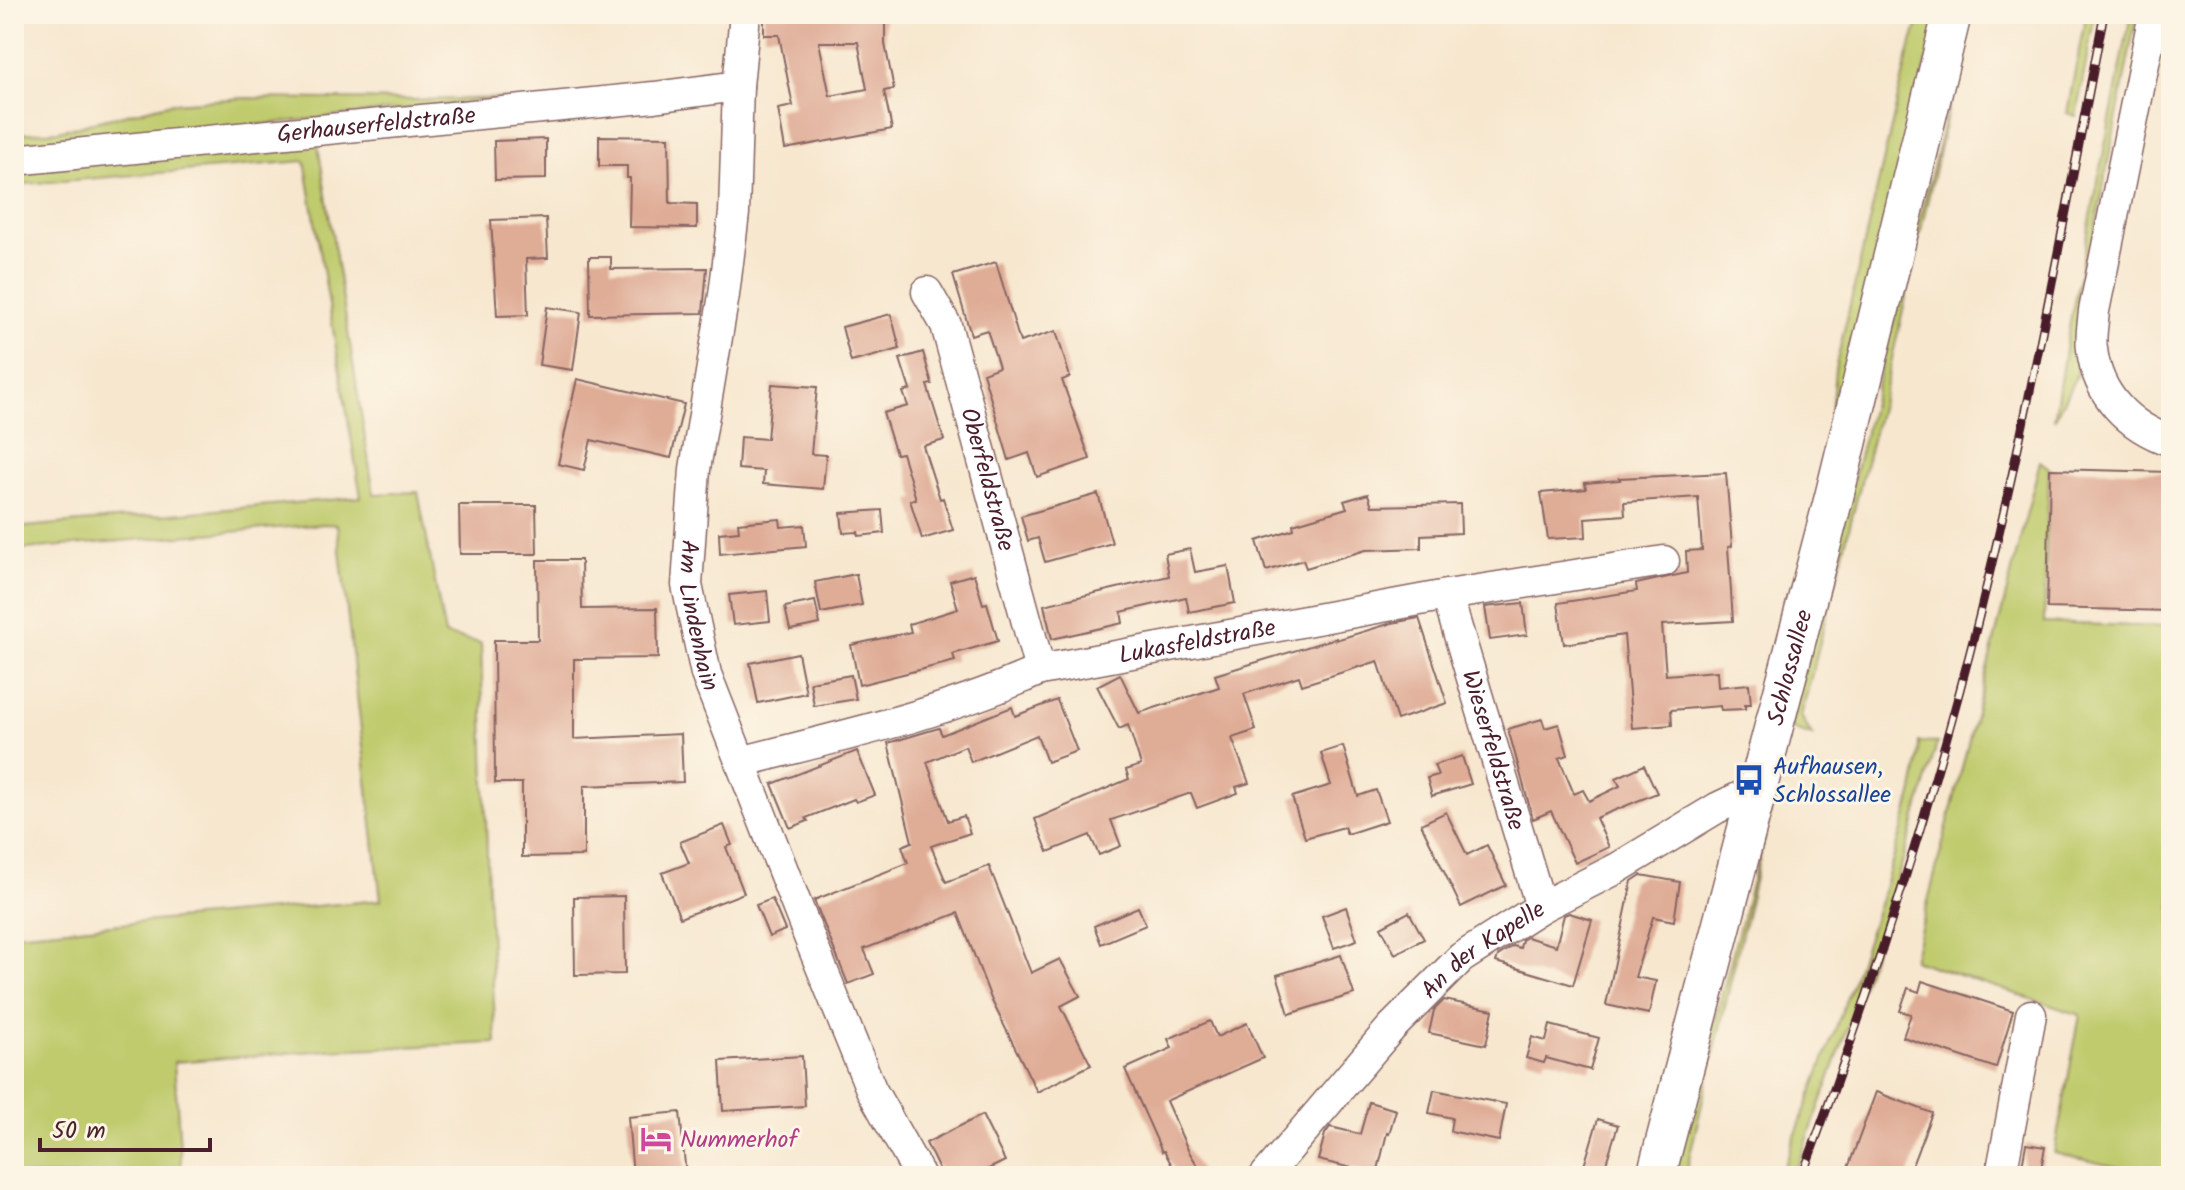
<svg xmlns="http://www.w3.org/2000/svg" width="2185" height="1190" viewBox="0 0 2185 1190" font-family="Kalam,sans-serif">
<style>
.green{fill:#bfcb6d;stroke:#84754c;stroke-width:2}
.building{fill:#dfac96;fill-rule:evenodd}
.lines{fill:none;stroke-linecap:round;stroke-linejoin:round}
.minor-casing{stroke:#876564;stroke-width:33}
.major-casing{stroke:#876564;stroke-width:41}
.minor{stroke:#fff;stroke-width:30}
.major{stroke:#fff;stroke-width:38}
.rail-casing{stroke:#4a1f2b;stroke-width:9}
.rail{stroke:#fcf5e5;stroke-width:6;stroke-dasharray:18;stroke-linecap:butt}
.labels{text-anchor:middle;stroke-width:6;stroke-linejoin:round;paint-order:stroke}
.street-label{font-size:24px;fill:#4a1f2b;stroke:#fcf5e5}
.transit-label{font-size:24px;fill:#164399;stroke:#fcf5e5;text-anchor:start}
.hotel-label{font-size:24px;fill:#b23c85;stroke:#fcf5e5;text-anchor:start}
</style>
<rect width="100%" height="100%" fill="#fcf5e5"/>
<filter id="ink" filterUnits="userSpaceOnUse"><feTurbulence type="fractalNoise" baseFrequency=".0125" numOctaves="2"/><feDisplacementMap in="SourceGraphic" scale="16" xChannelSelector="R" yChannelSelector="G"/><feConvolveMatrix kernelMatrix="1 2 1 2 8 2 1 2 1" color-interpolation-filters="sRGB"/></filter>
<filter id="wash" filterUnits="userSpaceOnUse"><feTurbulence type="fractalNoise" baseFrequency=".006" numOctaves="4" result="noise"/><feDisplacementMap in="SourceGraphic" scale="32" xChannelSelector="R" yChannelSelector="G"/><feGaussianBlur stdDeviation="1.8" result="paint"/><feColorMatrix in="noise" values="0 0 0 0 0 0 0 0 0 0 0 0 0 0 0 0 0 1.4 0 .05"/><feComposite in="paint" operator="in"/></filter>
<g filter="url(#wash)">
<rect width="100%" height="100%" fill="#f7e7cf"/>
<path class="green" d="M1921 14H1939L1827 459 1835 369 1908 55Z
M2086 14H2095L2076 116 2067 113Z
M2131 14H2137L2077 321V374L2054 420 2066 343Z
M1954 84 1887 381 1801 716 1812 736 1790 728Z
M245 98 415 100 506 98 14 151V134L58 131 172 103Z
M317 139 374 494 418 492 445 635 481 643 488 890 496 1043 328 1050 174 1062 182 1176H14V934L381 900 337 525 325 524 14 550V528L361 497 305 161 14 185V171Z
M2040 461 2049 468 2044 623 2171 627V1176H2157L2054 1153 2080 1015 1913 960Z
M1919 742 1937 743C1897 890 1847 1033 1794 1176H1780C1819 1073 1859 971 1891 866 1903 825 1919 785 1919 742Z
M1774 797 1685 1176H1674Z"/>
<g id="blocks">
<path class="building" d="M764 14H885V44L894 89 884 91 892 129 785 149 778 109 793 106 779 35H764ZM819 42H858L867 89 830 96Z
M599 136 669 137 670 203 697 204V228L629 227 630 178H627V166H599Z
M546 139V179L495 180 494 141Z
M546 218 548 258 526 259 528 315 497 316 491 220Z
M589 257H611V269L707 268 703 313 590 315Z
M996 262 1020 342 1056 331 1070 377 1062 380 1090 459 1037 477 1029 453 1009 460 983 373 999 367 987 330 971 335 953 275Z
M547 307 581 312 573 370 539 365Z
M891 314 900 349 851 362 842 327Z
M923 352 932 384 927 385 944 440 923 446 940 499 943 498 953 530 922 539 910 500 916 499 902 453 896 454 883 413 908 406 903 392 910 390 900 359Z
M577 379 684 404 671 458 591 440 584 470 558 464Z
M772 384 817 387 811 454 826 455 823 489 763 484 764 471 738 469 740 437 767 439Z
M2050 469 2171 472V611L2047 608Z
M1726 473 1732 546 1728 547 1733 621 1662 625 1666 675 1717 671 1718 687 1749 684 1751 704H1745V709L1721 710 1720 706 1671 710 1672 725 1632 728 1624 635 1564 644 1558 603 1637 591 1636 584 1687 573 1686 551 1702 550 1698 497 1624 502 1625 515 1585 518 1586 537 1548 539 1541 493 1586 489 1585 483 1620 480 1619 478Z
M1098 494 1112 543 1045 562 1038 538 1028 541 1021 516Z
M1368 494 1372 506 1460 504 1461 533 1421 535V548L1366 550 1306 568 1303 560 1266 571 1257 541 1294 529 1293 524 1347 508 1344 501Z
M459 505H536L537 554H460Z
M882 510 884 533 859 536 858 532 843 533 841 513Z
M780 519 781 527 804 525 806 546 720 554 719 533 739 531 738 523Z
M1190 549 1195 572 1228 566 1235 603 1189 612 1186 597 1121 612 1123 623 1052 639 1044 605 1169 576 1165 554Z
M537 560H581L582 609 657 608 658 658 574 659V739L681 734 683 782 584 786V856L522 857V783H495L494 640H538Z
M856 574 862 605 821 613 815 582Z
M974 574 983 604 987 603 998 641 953 654 955 661 859 685 851 645 911 632 909 624 958 609 950 581Z
M767 591 770 621 733 625 729 595Z
M815 601 820 624 790 630 785 607Z
M1523 603 1527 635 1490 640 1485 607Z
M1419 618 1447 703 1397 720 1378 661 1302 685 1299 676 1244 694 1256 730 1232 738 1249 783 1236 787 1238 793 1197 808 1191 793 1111 820 1121 846 1099 855 1090 835 1048 852 1035 819 1129 779 1126 770 1141 765 1128 725 1119 729 1097 686 1120 674 1139 713 1219 687 1215 675 1336 638V640L1392 623Z
M798 653 806 693 758 703 750 663Z
M851 675 856 699 814 706 810 682Z
M1057 700 1077 751 1047 762 1037 735 971 762 965 746 927 762 948 821 964 816 970 833 931 846 946 882 989 866 1031 973 1060 959 1080 996 1061 1006 1091 1065 1037 1092 992 1001 958 913 864 949 874 974 848 984 814 900 908 863 902 846 912 842 888 743 939 728 942 735 1012 707 1015 716Z
M1542 719 1545 728 1559 724 1568 755 1559 758 1574 794 1583 790 1589 801 1620 786 1616 778 1644 765 1657 793 1596 818 1609 847 1575 863 1551 811 1533 819 1508 729Z
M1343 746 1358 796 1376 790 1387 821 1347 834 1344 827 1305 838 1292 797 1331 785 1321 753Z
M857 751 875 795 856 802 854 799 806 818 808 821 790 828 772 784Z
M1462 756 1471 784 1432 796 1427 778 1438 775 1434 765Z
M1446 812 1467 855 1487 845 1506 885 1461 907 1421 824Z
M724 825 732 845 726 847 744 893 680 918 662 873 689 863 680 842Z
M1641 875 1680 882 1674 921 1653 917 1635 977 1656 981 1649 1014 1606 1005 1632 881Z
M624 896 625 974 575 975 574 897Z
M772 899 785 930 769 937 756 905Z
M1138 907 1146 925 1101 944 1094 926Z
M1346 907 1357 940 1334 948 1322 916Z
M1409 912 1424 939 1395 954 1381 927Z
M1569 913 1592 920 1573 985 1496 962 1498 956 1513 946 1520 948 1522 940 1527 937 1556 946 1564 915Z
M1341 955 1354 994 1289 1014 1277 975Z
M1922 981 2013 1011 1996 1068 1903 1037 1911 1014 1900 1011 1904 999 1908 988 1919 992Z
M1444 1000 1493 1010 1486 1045 1429 1033 1434 1010Z
M1210 1021 1217 1037 1247 1023 1263 1058 1166 1101 1188 1150 1204 1176H1178L1164 1151 1162 1152 1125 1069 1172 1048 1168 1039Z
M1550 1025 1599 1038 1590 1070 1546 1058 1544 1063 1526 1058 1532 1037 1546 1041Z
M802 1056 805 1106 723 1111 720 1061Z
M1434 1090 1506 1104 1499 1141 1450 1131 1452 1118 1429 1113Z
M1876 1092 1932 1113 1908 1176H1845Z
M1369 1102 1396 1110 1389 1134 1387 1133 1377 1174 1318 1160 1325 1134 1330 1127 1360 1134Z
M680 1112 686 1176H633L628 1117Z
M982 1115 1005 1161 974 1176H942L926 1143Z
M1598 1119 1618 1125 1602 1176H1581Z
M2026 1144 2045 1147 2041 1169 2022 1166Z"/>
</g>
</g>
<g filter="url(#ink)">
<use href="#blocks" fill-opacity="0" stroke="#876564" stroke-width="2"/>
<g class="lines">
<defs>
<g id="minor">
<path id="s1" d="M745 14 738 86 734 213 724 295 695 469 687 585 706 674 813 947 871 1089 920 1176"/>
<path d="M2154 14 2094 311C2093 323 2090 337 2092 349 2097 395 2129 427 2171 441"/>
<path id="s2" d="M14 160 654 97 738 86"/>
<path id="s3" d="M927 292 946 325 1040 670"/>
<path id="s4" d="M1447 595 1541 907"/>
<path id="s5" d="M740 762C841 736 945 714 1040 670L1447 595 1664 561"/>
<path id="s6" d="M1265 1176 1391 1028 1461 958 1541 907 1616 869 1717 808 1755 790"/>
<path d="M2007 1176 2001 1175 2031 1015"/>
</g>
<g id="major">
<path id="s7" d="M1656 1176 1834 497 1952 14"/>
</g>
</defs>
<use href="#minor" class="minor-casing"/>
<use href="#major" class="major-casing"/>
<use href="#minor" class="minor"/>
<use href="#major" class="major"/>
<defs>
<path id="rail" d="M1802 1176C1871 993 1931 807 1979 617 2028 418 2065 216 2104 14"/>
</defs>
<use href="#rail" class="rail-casing"/>
<use href="#rail" class="rail"/>
</g>
</g>
<defs>
<symbol id="bus-bare" viewBox="-9 -9 18 18"><path d="M-5-6H5V4H4V6H2V4H-2V6H-4V4H-5ZM-3.5-4V0h7V-4ZM-3.5 1.2v1.5H-2V1.2ZM2 1.2v1.5H3.5V1.2Z" fill="#1a4fb4" stroke="#fcf5e5" stroke-width="2.5" paint-order="stroke"/></symbol>
<symbol id="hotel-bare" viewBox="-9 -9 18 18"><path d="M-6-4.5h1.5V1H6V5H4.5V3h-9V5H-6ZM-4 0a1.8 1.8 0 1 1 3.6 0ZM.5 0V-2.5h3Q6-2.5 6 0Z" fill="#d1479c" stroke="#fcf5e5" stroke-width="2.5" paint-order="stroke"/></symbol>
</defs>
<g fill-rule="evenodd">
<use href="#bus-bare" x="1727" y="758" width="44" height="44"/>
<use href="#hotel-bare" x="634" y="1117" width="44" height="44"/>
</g>
<g class="labels">
<g class="street-label">
<text dy="8" stroke="none"><textPath href="#s2" startOffset="364">Gerhauserfeldstraße</textPath></text>
<text dy="8" stroke="none"><textPath href="#s3" startOffset="198">Oberfeldstraße</textPath></text>
<text dy="8" stroke="none"><textPath href="#s1" startOffset="606">Am Lindenhain</textPath></text>
<text dy="8" stroke="none"><textPath href="#s5" startOffset="474">Lukasfeldstraße</textPath></text>
<text dy="8" stroke="none"><textPath href="#s7" startOffset="526">Schlossallee</textPath></text>
<text dy="8" stroke="none"><textPath href="#s4" startOffset="162">Wieserfeldstraße</textPath></text>
<text dy="8" stroke="none"><textPath href="#s6" startOffset="316">An der Kapelle</textPath></text>
</g>
<g class="transit-label">
<text x="1773" y="774">Aufhausen,<tspan x="1773" dy="28">Schlossallee</tspan></text>
</g>
<g class="hotel-label">
<text x="680" y="1147">Nummerhof</text>
</g>
</g>
<rect width="2185" height="1190" fill="none" stroke="#fcf5e5" stroke-width="48"/>
<path d="M40 1138v12h170v-12" fill="none" stroke="#4a1f2b" stroke-width="4"/>
<text x="52" y="1138" font-size="24" fill="#4a1f2b" stroke="#fcf5e5" stroke-width="6" paint-order="stroke">50 m</text>
</svg>
